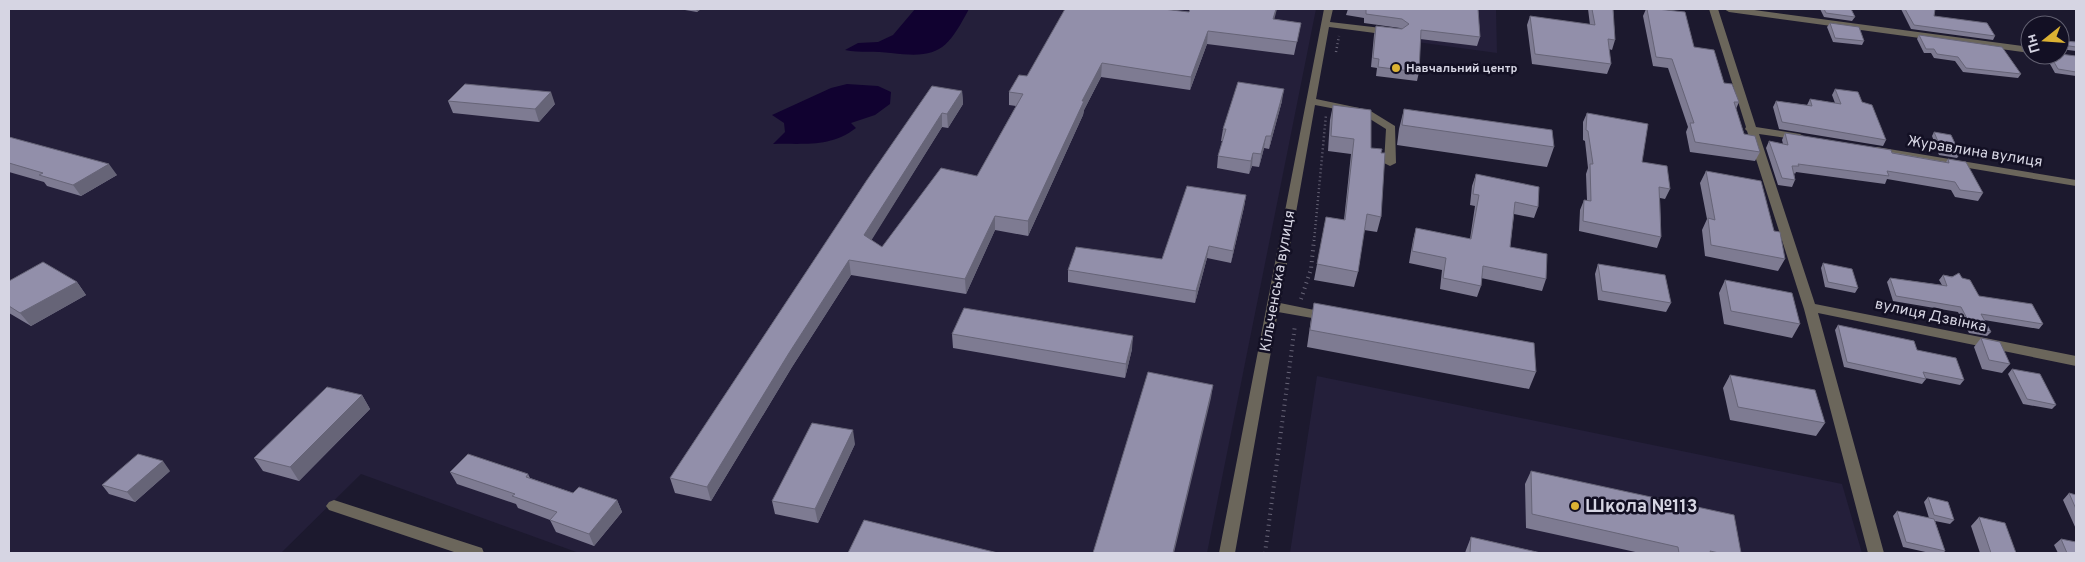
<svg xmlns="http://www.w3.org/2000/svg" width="2085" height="562" viewBox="0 0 2085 562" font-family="Overpass,sans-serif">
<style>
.built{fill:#241f3a}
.water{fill:#110230}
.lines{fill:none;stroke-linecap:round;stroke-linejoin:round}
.path-far1{stroke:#676477;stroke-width:2.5;stroke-dasharray:1 3;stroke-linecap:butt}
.path{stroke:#676477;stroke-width:4;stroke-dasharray:1 4.5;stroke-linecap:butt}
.minor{fill:#6b665b;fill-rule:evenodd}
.wall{fill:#7e7b92}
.shaded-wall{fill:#666477}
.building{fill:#928faa;stroke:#666477}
.poi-dot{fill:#dcb233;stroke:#131024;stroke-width:2}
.labels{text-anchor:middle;stroke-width:5;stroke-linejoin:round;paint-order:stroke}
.far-poi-label{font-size:12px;font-weight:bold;fill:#d6d5e3;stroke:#131024;text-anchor:start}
.street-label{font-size:15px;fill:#d6d5e3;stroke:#131024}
.near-poi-label{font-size:18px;font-weight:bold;fill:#d6d5e3;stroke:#131024;text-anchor:start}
</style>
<rect width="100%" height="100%" fill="#1c192e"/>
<path class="built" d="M9 9H1316L1207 553H579L361 474 281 553H9Z
M1405 9H1496L1497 53 1402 40Z
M1317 376 1842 484 1862 553H1290Z"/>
<path class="water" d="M915 9H969C947 50 939 59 891 53 876 51 860 53 845 50L858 43 878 42 893 35Z
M847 84 878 86 891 92 890 104 875 115 851 123 856 128C830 148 804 143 773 144L785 132 784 123 772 115 831 88Z"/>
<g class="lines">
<path class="path-far1" d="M1336 52 1339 36
M1314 241 1326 115"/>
<path class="path" d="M1301 299 1311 269 1314 240
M1265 553 1295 325"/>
<path class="minor" d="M1324 9H1333L1330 22 1390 29 1395 32 1390 35 1329 27 1316 99 1369 110 1395 126 1396 163 1390 166 1384 163 1386 129 1362 114 1315 105 1280 303 1329 313 1335 317 1329 321 1278 312 1235 553H1219Z
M1709 9H1718L1756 127 1800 134 1805 137 1800 140 1759 134 1815 304 2076 356V366L1818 313 1884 553H1868L1804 309 1747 131 1745 129 1746 127Z
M1724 9H1747L2030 47V53L1729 12Z
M1877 147 2076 180V186L1873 152 1872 150Z
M334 500 482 548 484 553H457L329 510 326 506 329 502Z"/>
</g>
<path class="wall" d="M679 9H701L697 12Z
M1348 9H1478L1480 37 1477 46 1420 39 1419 72 1417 81 1376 76 1377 68 1371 67 1374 35 1376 26 1402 29 1400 28 1364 23V18L1346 15Z
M1588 9H1613L1615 40 1612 50 1609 49 1611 64 1607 74 1532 64 1527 25 1530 16 1590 25Z
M1646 9H1657L1694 47 1739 102 1736 109 1744 134 1760 152 1755 161 1690 152 1686 132 1688 127 1668 68 1653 66 1643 16Z
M1820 9H1851L1855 17 1852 21 1824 17Z
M1901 9H1935L1934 16 1995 36 1993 40 1911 29Z
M1189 12 1274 19 1301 23 1294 55 1207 44 1190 90 1101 77 1084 110 1083 115 1028 236 995 230 966 294 851 275 792 367 711 501 675 493 670 478 867 180 962 91 963 104 948 128 942 127 871 240 882 247 977 176 1016 106 1009 105V92L1027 76Z
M1830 23 1864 41 1862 45 1833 42 1827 27Z
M1919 35 2021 74 2018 78 1963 72 1955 61 1934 58 1931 53H1924L1917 39Z
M2060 35 2064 41 2076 42V51L2060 49Z
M2045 55 2076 56V76L2055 73Z
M1835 89 1862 102 1886 140 1883 146 1779 129 1773 107 1776 101 1807 105 1810 99 1835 103 1832 95Z
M448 101 555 104 539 122 453 113Z
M1282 101 1269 149 1264 148 1259 167 1252 166 1249 174 1217 168 1218 156 1223 141H1221L1223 129Z
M1333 105 1371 148 1381 153V217L1377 232 1364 230 1358 272 1354 287 1314 280 1326 217 1344 220 1351 154 1328 151 1330 120Z
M1404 109 1554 147 1547 167 1397 145 1399 129Z
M1587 113 1642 162 1670 189 1665 199 1660 198 1661 237 1657 248 1579 231 1580 210 1584 200H1587L1586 174 1588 168 1585 141 1583 140V122Z
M1934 132 1960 154 1957 158 1939 155 1932 136Z
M1785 133 1946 162 1948 159 1983 193 1978 201 1955 197 1951 190 1887 179 1885 184 1796 172 1795 174 1794 173 1795 180 1792 187 1778 185 1766 148 1769 141 1783 144 1782 140Z
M9 137 117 175 81 196 47 186 44 182 9 172Z
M1706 171 1785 259 1778 271 1705 256 1702 230 1707 219 1700 183Z
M1476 174 1538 207 1534 218 1514 214 1510 247 1546 279 1542 291 1481 278V286L1477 297 1440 289 1442 270 1409 263 1413 240 1416 228 1470 239 1475 206 1470 205 1472 186Z
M1246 195 1244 207 1231 263 1207 258 1195 303 1068 282V270L1162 259Z
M1823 263 1858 288 1855 293 1825 287 1821 268Z
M1598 264 1671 303 1666 312 1598 300 1595 274Z
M1943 275 1962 278 1979 296 2043 324 2039 329 1984 320 1991 332 1987 336 1969 333 1958 312 1893 301 1887 282 1890 278 1942 285 1939 280Z
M1725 280 1800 324 1792 338 1724 324 1719 293Z
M9 281 77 282 86 295 31 326 9 313Z
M1314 303 1536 372 1529 389 1307 347 1311 319Z
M1838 325 1917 350 1964 380 1960 385 1925 378 1926 379 1922 384 1844 367 1835 330Z
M952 334 1132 349 1125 378 953 348Z
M1981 338 2010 364 2002 373 1982 369 1974 347Z
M2012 369 2056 405 2052 409 2023 404 2008 374Z
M1730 375 1825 423 1816 436 1730 420 1723 388Z
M362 395 370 409 299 481 263 471 254 458Z
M855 444 818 523 775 514 772 501Z
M170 471 135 502 109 494 102 485Z
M1531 471 1741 553H1640L1526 528 1525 484Z
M450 472 528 474 530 478 573 493 617 500 622 512 594 546 556 532 550 520 518 508 516 504 457 484Z
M2069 493 2076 495V529L2063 500Z
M1928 497 1954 520 1950 524 1935 521 1945 551 1943 553H1930L1903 547 1893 516 1897 511 1929 518 1924 502Z
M1979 517 2016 553H1980L1971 526Z
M1471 537 1541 553H1465L1466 550Z
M2061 539 2076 553H2058L2054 545Z"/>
<path class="shaded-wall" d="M696 9H701L697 12Z
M1276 9H1277L1271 32 1273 19Z
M1208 31 1207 44 1190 90 1191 77Z
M1102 63 1101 77 1084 110 1083 115 1028 236V221L1082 101Z
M1284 89 1282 101 1269 149 1271 136Z
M962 91 963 104 948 128 947 114Z
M551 92 555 104 539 122 535 109Z
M942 113V127L866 249 864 235Z
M1266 136 1264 148 1259 167 1261 154Z
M1253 153 1252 166 1249 174 1251 161Z
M109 164 117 175 81 196 73 185Z
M1246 195 1244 207 1231 263 1233 251Z
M995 216V230L966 294 965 279Z
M1209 246 1207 258 1195 303 1196 291Z
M849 260 851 275 792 367 711 501 707 487 789 353Z
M77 282 86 295 31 326 20 313Z
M1133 336 1132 349 1125 378 1126 364Z
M1213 385 1211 398 1174 553H1173Z
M362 395 370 409 299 481 290 467Z
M853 430 855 444 818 523 815 509Z
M163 461 170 471 135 502 127 492Z
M617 500 622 512 594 546 589 534Z"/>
<path class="building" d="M1065 9H1163L1189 12 1190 9H1276L1273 19 1301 23 1297 42 1208 31 1191 77 1102 63 1082 101H1084L1028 221 995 216 965 279 849 260 789 353 707 487 670 478 867 180 932 86 962 91 947 114 942 113 864 235 882 247 941 168 977 176 1023 94 1009 92 1019 75 1027 76Z
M1363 9H1478L1480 37 1421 30 1419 72 1378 67 1379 59 1373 58 1376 26 1402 29 1409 24 1402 19 1366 14V9Z
M1592 9H1613L1615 40 1608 39 1611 64 1535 54 1530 16 1595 25Z
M1647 9H1657L1685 12 1694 47 1714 50 1724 83 1732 84 1739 102H1734L1744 134 1755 136 1760 152 1695 142 1690 123H1694L1672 59 1656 57Z
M1824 9H1851L1855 17 1826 13Z
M1905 9H1935L1934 16 1987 23 1995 36 1914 25Z
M1830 23 1859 27 1864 41 1835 38Z
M1919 35 2002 47 2021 74 1966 68 1958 57 1937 54 1934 49H1926Z
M2060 35 2064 41 2076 42V47L2063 45 2060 49Z
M2060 54 2076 56V72L2058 69 2050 55H2060Z
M1238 82 1284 89 1271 136H1266L1261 154 1253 153 1251 161 1218 156 1226 129H1223Z
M465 84 551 92 535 109 448 101Z
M1835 89 1858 92 1862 102 1872 105 1886 140 1782 122 1776 101 1812 106 1810 99 1841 104Z
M1333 105 1371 110V148L1382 149 1381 153H1385L1381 217 1367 214 1358 272 1317 264 1326 217 1345 220 1354 139 1331 136Z
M1404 109 1552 130 1554 147 1402 125Z
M1587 113 1648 124 1642 162 1667 166 1670 189 1659 187 1661 237 1583 221 1584 200 1591 201 1590 164H1593L1588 131 1586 130Z
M1934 132 1951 135 1960 154 1942 151Z
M1785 133 1891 150 1892 153 1949 163 1948 159 1966 162 1983 193 1960 190 1955 182 1887 171 1889 176 1798 164 1799 166H1792L1795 180 1782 178 1769 141 1788 145Z
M9 137 109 164 73 185 39 175 43 173 9 163Z
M1706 171 1761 181 1774 231 1780 232 1785 259 1711 245 1708 218 1715 220Z
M1476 174 1539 187 1538 207 1515 202 1510 247 1547 254 1546 279 1483 266 1481 286 1443 278 1446 258 1412 251 1416 228 1471 239 1479 195 1473 194Z
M1187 186 1246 195 1233 251 1209 246 1196 291 1068 270 1076 247 1162 259Z
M43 262 77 282 20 313 9 306V281Z
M1823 263 1852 269 1858 288 1828 282Z
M1598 264 1665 275 1671 303 1602 291Z
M1959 273 1962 278 1970 280 1979 296 2032 304 2043 324 1981 314 1991 332 1972 328 1961 307 1896 296 1890 278 1947 286 1943 275 1952 277Z
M1725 280 1792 293 1800 324 1731 311Z
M1314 303 1534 343 1536 372 1310 330Z
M964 308 1133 336 1126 364 952 334Z
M1838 325 1914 341 1917 350 1956 358 1964 380 1923 372 1926 379 1847 362Z
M1981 338 2000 342 2010 364 1989 360Z
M2012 369 2040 374 2056 405 2027 399Z
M1148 372 1213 385 1173 553H1093Z
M1730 375 1815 390 1825 423 1738 407Z
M327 387 362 395 290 467 254 458Z
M812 423 853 430 815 509 772 501Z
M138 454 163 461 127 492 102 485Z
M468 454 528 474 526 477 573 493 579 487 617 500 589 534 550 520 557 512 512 496 515 494 450 472Z
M1531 471 1734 515 1741 553H1719L1710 551 1711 553H1679L1678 547 1532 514Z
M2069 493 2076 495V509Z
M1928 497 1948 502 1954 520 1934 515Z
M1897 511 1934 519 1945 551 1906 542Z
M1979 517 2005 523 2016 553H1991Z
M864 520 998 553H848Z
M1471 537 1541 553H1470Z
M2061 539 2076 542V553H2067Z"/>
<g class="poi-dot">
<circle cx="1396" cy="68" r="5"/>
<circle cx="1575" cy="506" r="5"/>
</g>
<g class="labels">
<g class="far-poi-label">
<text x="1406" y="72">Навчальний центр</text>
</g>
<g class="street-label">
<text transform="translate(1975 151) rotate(9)" y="5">Журавлина вулиця</text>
<text transform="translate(1277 281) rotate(-80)" y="5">Кільченська вулиця</text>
<text transform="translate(1931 315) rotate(12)" y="5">вулиця Дзвінка</text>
</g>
<g class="near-poi-label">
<text x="1585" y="512">Школа №113</text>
</g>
</g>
<rect width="2085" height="562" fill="none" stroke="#d6d5e3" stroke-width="20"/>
<g transform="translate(2045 40) rotate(253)"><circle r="24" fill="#131024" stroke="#615f70"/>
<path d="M0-4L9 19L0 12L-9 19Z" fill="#dcb233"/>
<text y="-8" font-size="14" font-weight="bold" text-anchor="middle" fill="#d6d5e3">Пн</text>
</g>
</svg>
